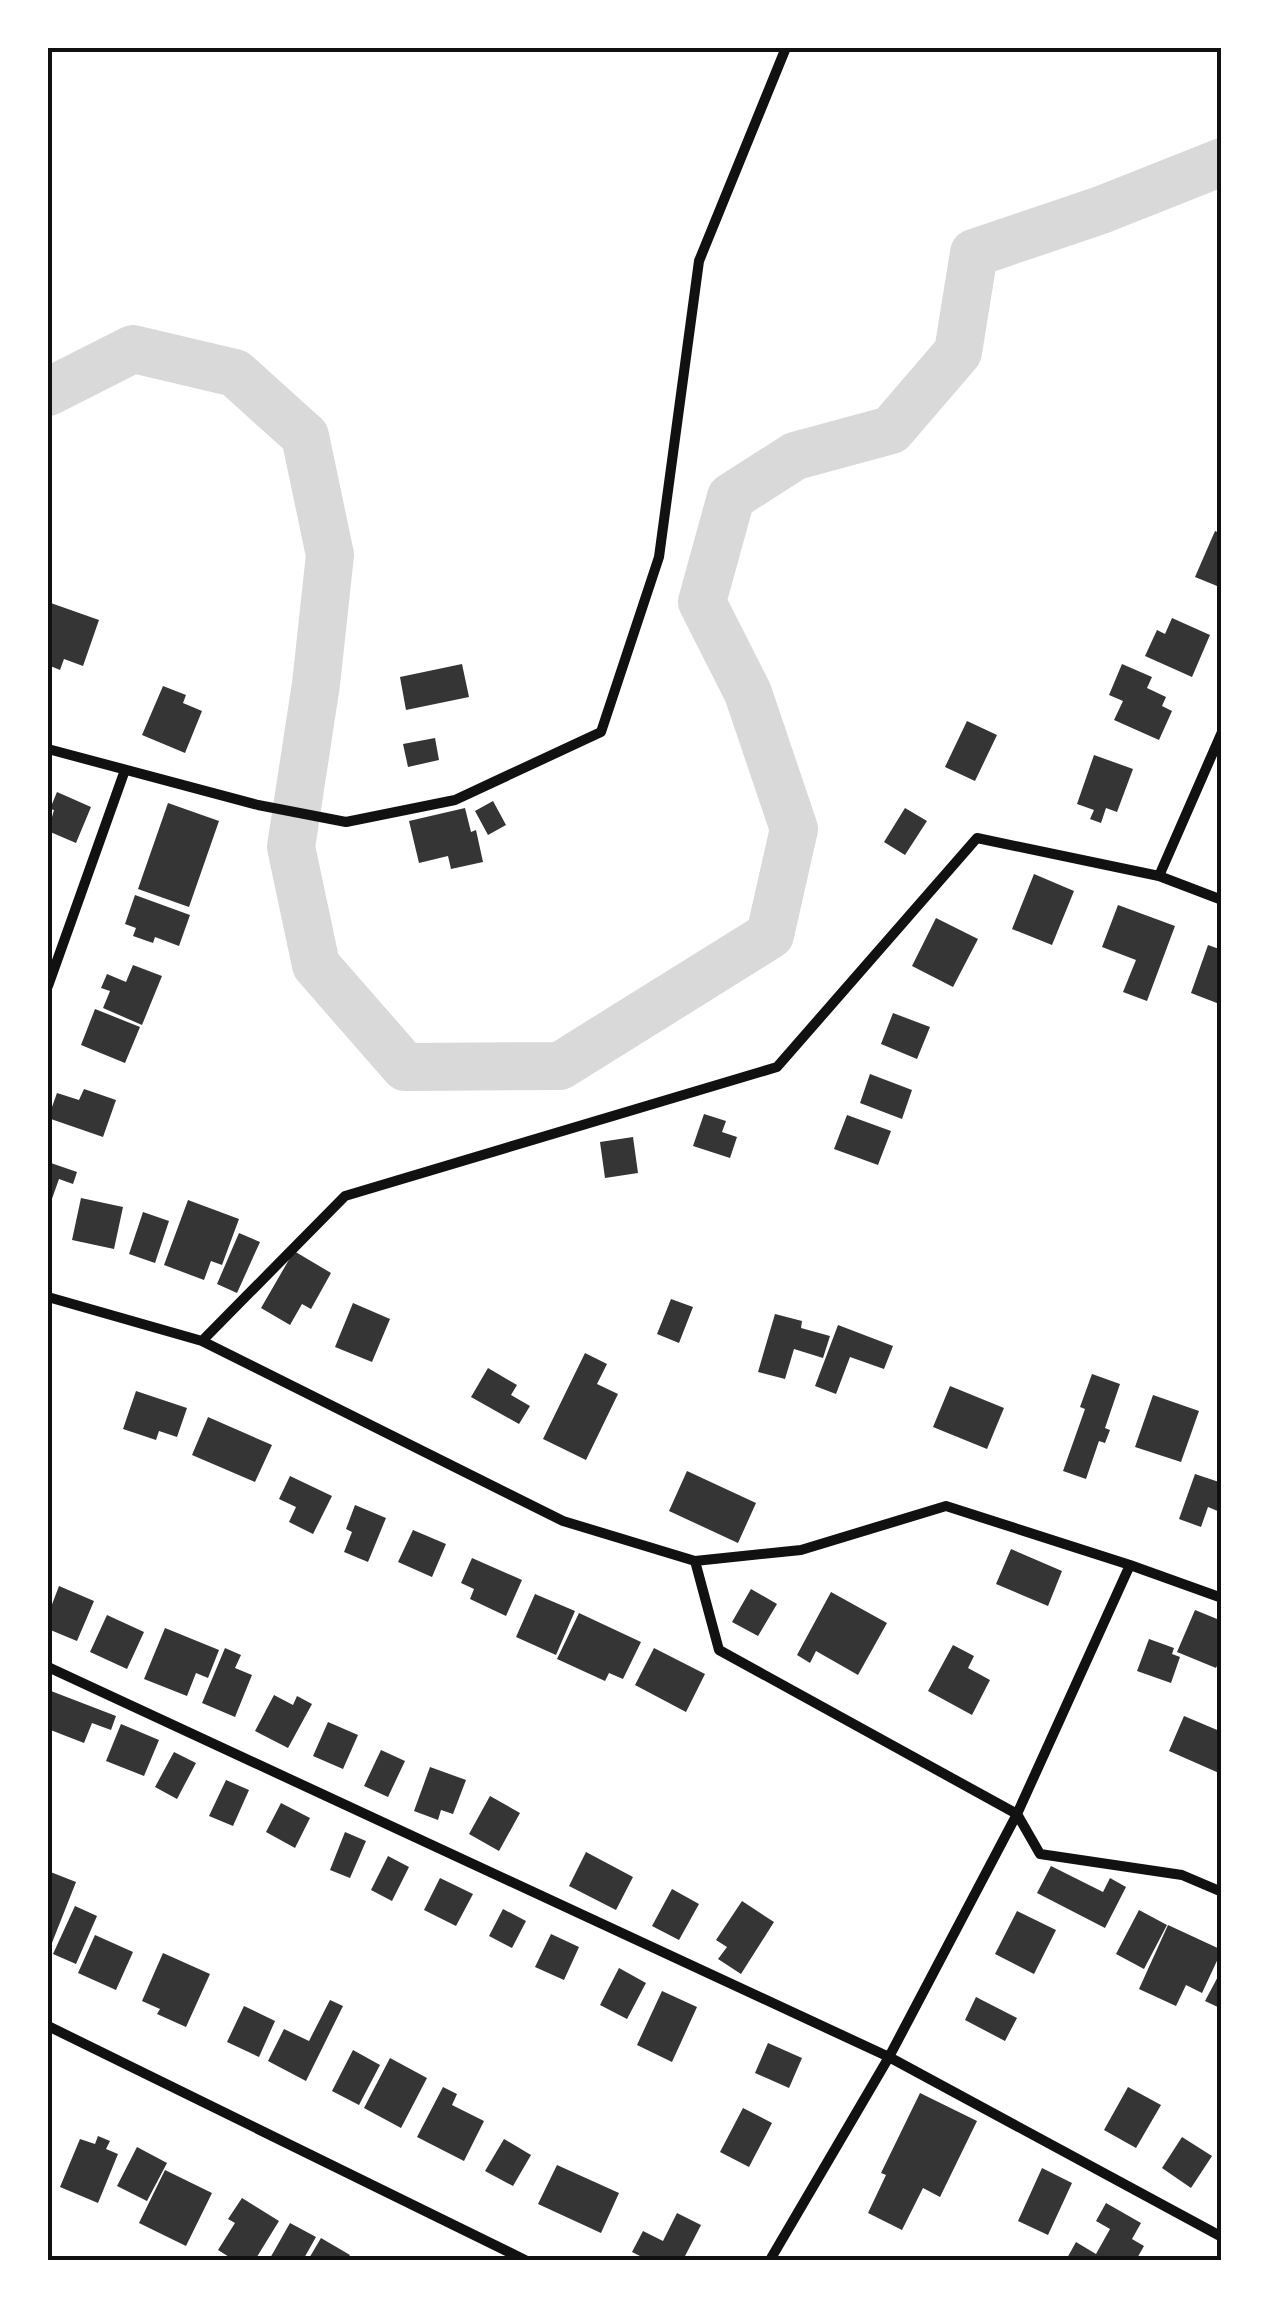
<svg xmlns="http://www.w3.org/2000/svg" width="1269" height="2308" viewBox="0 0 1269 2308" font-family="Mulish,sans-serif">
<style>
.lines{fill:none;stroke-linecap:round;stroke-linejoin:round}
.river{stroke:#d9d9d9;stroke-width:48}
.building{fill:#353535}
.minor{stroke:#111;stroke-width:10}
.neatline{fill:none;stroke:#111;stroke-width:4}
</style>
<rect width="100%" height="100%" fill="#fff"/>
<g class="lines">
<path class="river" d="M48 392 133 349 235 373 305 436 330 555 316 684 291 847 316 965 405 1067 560 1066 770 935 794 829 748 693 702 602 731 497 795 456 891 430 958 352 974 253 1101 210 1222 162"/>
</g>
<path class="building" d="M1215 531 1222 534V588L1195 577Z
M48 602 99 620 83 666 64 659 60 670 48 665Z
M1172 618 1210 635 1192 677 1145 656 1157 630 1165 634Z
M462 664 469 697 406 710 400 677Z
M1122 664 1152 677 1147 688 1166 697 1162 706 1172 711 1159 740 1114 720 1123 701 1109 695Z
M163 686 186 695 183 703 202 711 185 753 142 735Z
M967 721 997 735 975 781 945 767Z
M435 738 439 760 408 767 403 744Z
M1094 755 1133 769 1117 812 1106 808 1101 823 1090 819 1094 810 1077 804Z
M57 792 91 807 76 843 48 831 54 810 50 809Z
M493 801 506 825 488 835 475 811Z
M168 803 219 821 189 907 138 889Z
M465 808 471 832 476 830 483 862 451 869 448 856 419 863 409 821Z
M905 808 927 821 905 855 884 842Z
M1034 874 1074 891 1052 945 1012 929Z
M135 895 190 915 179 946 155 937 153 943 133 936 136 928 125 924Z
M1118 905 1175 926 1147 1001 1123 992 1136 960 1102 947Z
M936 918 978 939 953 987 912 966Z
M1208 945 1222 950V1005L1191 993Z
M133 965 162 976 142 1025 103 1008 110 991 101 988 107 974 126 982Z
M95 1009 140 1027 125 1063 81 1045Z
M893 1013 930 1027 917 1059 881 1044Z
M870 1074 912 1090 902 1119 860 1103Z
M84 1089 116 1100 103 1137 48 1118 57 1093 79 1100Z
M704 1114 726 1121 722 1132 737 1137 730 1158 693 1146Z
M847 1115 891 1131 878 1165 834 1149Z
M633 1137 638 1173 605 1178 600 1142Z
M48 1162 77 1172 73 1184 59 1179 48 1210Z
M81 1198 123 1207 114 1249 72 1240Z
M188 1200 239 1219 222 1265 211 1261 204 1280 164 1265Z
M143 1212 169 1221 155 1263 129 1254Z
M239 1233 260 1242 237 1293 217 1284Z
M294 1251 331 1273 311 1309 302 1304 290 1325 261 1308Z
M671 1299 693 1307 679 1343 657 1334Z
M353 1303 390 1319 372 1362 335 1347Z
M775 1314 802 1321 801 1328 830 1336 823 1358 794 1349 785 1379 758 1372Z
M838 1325 893 1346 884 1369 850 1357 836 1394 815 1386Z
M585 1353 607 1364 597 1384 618 1394 586 1460 543 1439Z
M488 1368 517 1385 511 1395 530 1406 519 1424 471 1397Z
M1092 1374 1120 1384 1105 1428 1110 1430 1105 1443 1099 1441 1086 1479 1063 1471 1085 1409 1080 1407Z
M950 1386 1004 1408 987 1449 933 1427Z
M136 1391 187 1408 177 1437 159 1431 156 1440 123 1429Z
M1153 1395 1199 1411 1181 1462 1135 1447Z
M208 1417 272 1445 255 1482 192 1455Z
M687 1471 756 1503 738 1543 669 1511Z
M1195 1474 1222 1483 1220 1512 1208 1507 1201 1527 1179 1519Z
M290 1476 332 1496 313 1534 289 1522 296 1507 279 1499Z
M355 1505 386 1518 368 1562 344 1552 352 1532 346 1529Z
M413 1530 446 1544 432 1577 398 1562Z
M1011 1549 1062 1571 1048 1606 996 1584Z
M472 1558 522 1580 506 1616 470 1599 474 1589 461 1583Z
M59 1586 94 1601 77 1641 48 1629V1615Z
M751 1589 777 1604 758 1636 732 1622Z
M831 1592 887 1623 858 1675 816 1651 810 1663 797 1655Z
M535 1594 575 1611 556 1655 516 1637Z
M1195 1610 1222 1621V1655L1216 1668 1177 1652Z
M579 1613 641 1642 623 1679 609 1673 605 1681 557 1659Z
M107 1615 144 1632 127 1669 90 1652Z
M165 1628 219 1650 208 1678 196 1673 187 1696 144 1679Z
M1149 1639 1174 1648 1172 1654 1180 1657 1171 1683 1137 1671Z
M953 1645 974 1656 968 1668 990 1680 972 1715 928 1691Z
M225 1648 241 1655 235 1668 252 1675 235 1717 202 1703Z
M654 1648 705 1674 686 1712 635 1685Z
M51 1691 116 1716 111 1730 92 1723 84 1743 48 1729V1700Z
M274 1695 293 1705 297 1696 312 1704 288 1748 255 1731Z
M1184 1716 1222 1732 1219 1773 1169 1751Z
M328 1722 358 1735 343 1769 313 1756Z
M121 1724 159 1740 144 1776 106 1761Z
M381 1750 405 1761 388 1797 364 1786Z
M174 1752 196 1763 177 1799 155 1787Z
M430 1767 466 1780 453 1814 441 1810 438 1820 414 1811Z
M226 1780 249 1790 233 1826 209 1816Z
M490 1796 520 1813 499 1851 469 1834Z
M281 1803 310 1818 295 1848 266 1832Z
M345 1832 366 1841 350 1878 330 1870Z
M586 1852 633 1877 616 1910 569 1886Z
M388 1856 409 1867 392 1901 371 1890Z
M1051 1866 1103 1892 1110 1878 1126 1887 1105 1928 1037 1893Z
M48 1871 76 1882 48 1953Z
M440 1878 473 1894 456 1926 424 1910Z
M672 1889 699 1904 679 1940 652 1926Z
M742 1901 774 1922 741 1974 718 1959 727 1947 716 1940Z
M75 1906 97 1916 76 1964 53 1954Z
M503 1909 526 1921 512 1948 489 1936Z
M1139 1910 1167 1925 1144 1969 1116 1954Z
M1017 1911 1056 1930 1034 1974 995 1954Z
M1168 1925 1222 1950 1202 1993 1186 1985 1176 2006 1139 1989Z
M551 1934 579 1947 564 1980 535 1967Z
M95 1935 133 1952 116 1990 78 1973Z
M163 1953 210 1974 186 2027 157 2014 160 2009 142 2001Z
M619 1968 646 1983 627 2019 600 2005Z
M1222 1969V2009L1205 2001Z
M662 1991 697 2007 672 2062 637 2045Z
M976 1997 1017 2018 1005 2041 965 2020Z
M330 2000 343 2006 306 2081 268 2061 284 2029 309 2041Z
M244 2006 275 2021 259 2057 227 2042Z
M768 2043 802 2058 789 2088 755 2073Z
M353 2050 380 2065 359 2105 332 2091Z
M390 2058 427 2078 401 2128 364 2108Z
M443 2087 457 2094 452 2105 484 2121 464 2161 417 2137Z
M1128 2087 1161 2105 1136 2148 1104 2130Z
M920 2093 977 2121 940 2197 923 2188 902 2230 868 2213 886 2175 881 2173Z
M743 2108 772 2123 749 2167 720 2152Z
M98 2136 110 2141 106 2149 118 2154 98 2203 60 2187 80 2139 95 2144Z
M1182 2137 1212 2156 1191 2188 1162 2168Z
M504 2139 531 2155 513 2186 485 2171Z
M137 2147 167 2163 147 2201 117 2186Z
M557 2165 619 2193 601 2233 538 2204Z
M1042 2168 1072 2183 1048 2235 1018 2221Z
M165 2170 212 2193 186 2246 139 2223Z
M242 2198 279 2221 255 2260H234L218 2250 235 2223 228 2219Z
M1106 2203 1141 2223 1132 2239 1144 2246 1136 2260H1066L1076 2242 1096 2254 1110 2229 1096 2221Z
M677 2213 701 2225 683 2260H648L632 2252 643 2231 663 2241Z
M290 2223 316 2237 303 2260H269Z
M321 2238 350 2255 347 2260H308Z"/>
<g class="lines">
<path class="minor" d="M48 749 258 805 346 822 455 800 601 732 659 557 699 261 785 50
M1159 876 1222 732
M48 986 125 770
M48 1297 202 1341 563 1521 695 1561 719 1650 1017 1814 1040 1854 1182 1875 1222 1892
M202 1341 345 1196 777 1067 977 838 1159 876 1222 900
M695 1561 801 1550 946 1506 1130 1565 1222 1598
M48 1667 889 2057 1222 2237
M48 2026 525 2260
M770 2260 889 2057 1017 1814 1130 1565"/>
</g>
<rect width="1269" height="2308" fill="none" stroke="#ffffff" stroke-width="100"/>
<rect x="50" y="50" width="1169" height="2208" class="neatline"/>
</svg>
